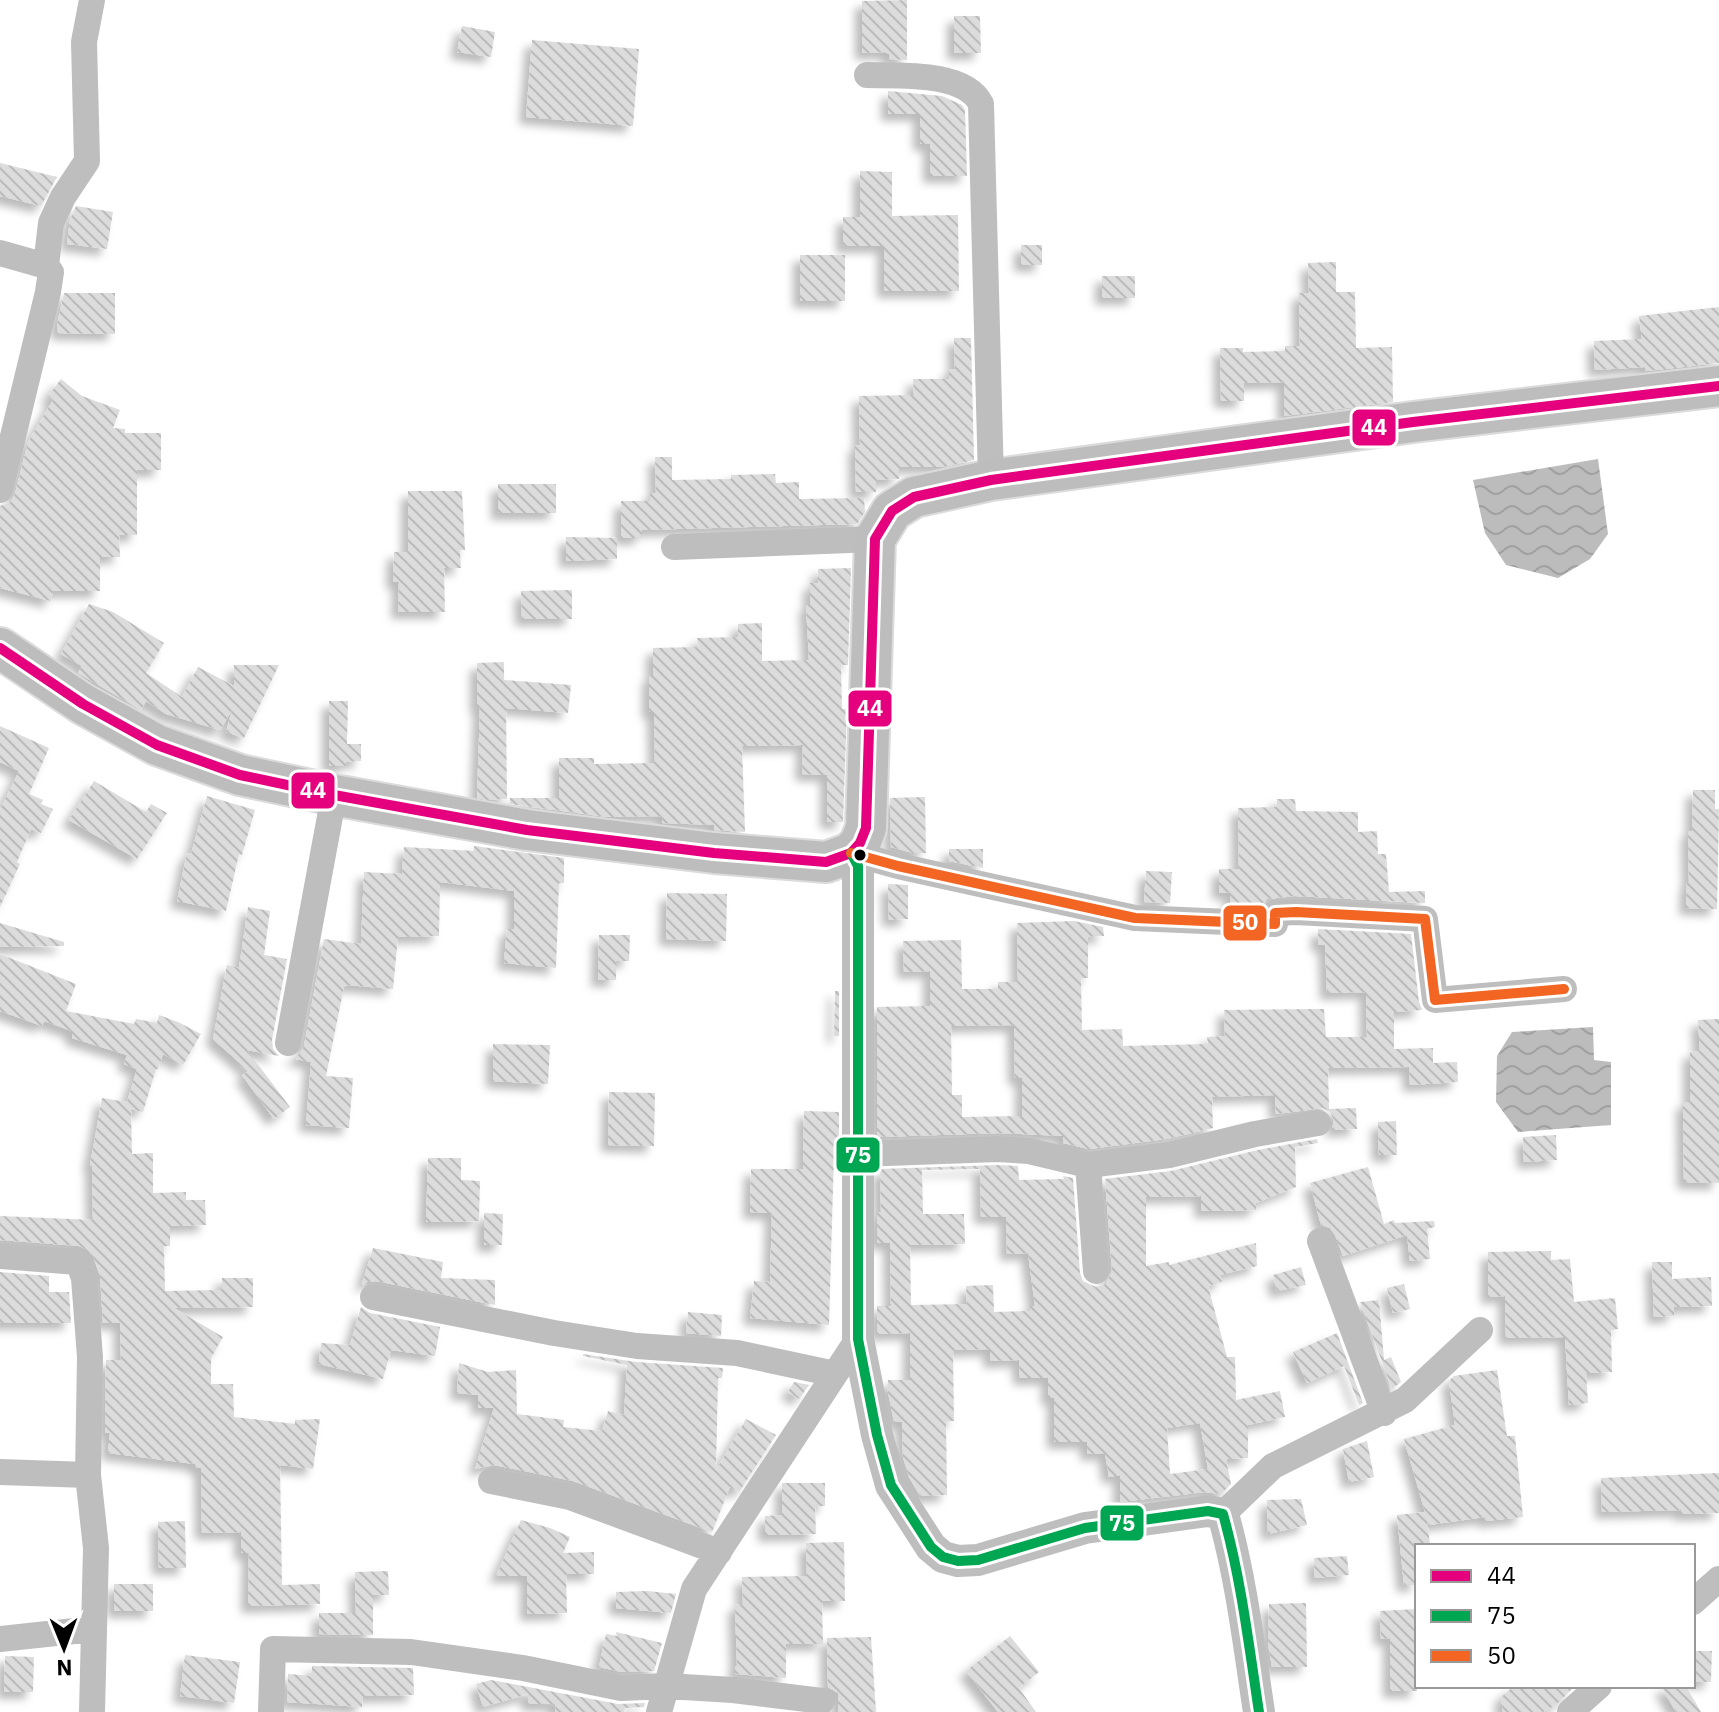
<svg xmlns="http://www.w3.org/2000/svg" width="1719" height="1712" viewBox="0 0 1719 1712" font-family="'IBM Plex Sans',sans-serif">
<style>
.water{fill:url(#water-waves)}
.building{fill:url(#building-back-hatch);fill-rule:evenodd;filter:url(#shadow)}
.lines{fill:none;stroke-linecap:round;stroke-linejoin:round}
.primary-casing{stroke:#dbdbdb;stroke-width:44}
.minor{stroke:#bebebe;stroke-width:26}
.tertiary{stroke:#bebebe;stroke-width:32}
.primary{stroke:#bdbdbd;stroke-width:40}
.bus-1-casing{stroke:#fff;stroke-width:16}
.bus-2-casing{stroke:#fff;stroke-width:16}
.bus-3-casing{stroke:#fff;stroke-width:16}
.bus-1{stroke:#e5007d;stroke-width:10}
.bus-2{stroke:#00a651;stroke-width:10}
.bus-3{stroke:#f26522;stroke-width:10}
.bus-dot{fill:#000;stroke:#fff;stroke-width:3}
.line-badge{stroke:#fff;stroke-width:3}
.badge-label{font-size:22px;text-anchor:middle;font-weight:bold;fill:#fff}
</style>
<defs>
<pattern id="water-waves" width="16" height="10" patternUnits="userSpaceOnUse" patternTransform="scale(2)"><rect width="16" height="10" fill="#bcbcbc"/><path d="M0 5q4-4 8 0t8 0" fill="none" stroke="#a0a0a0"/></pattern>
<pattern id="building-back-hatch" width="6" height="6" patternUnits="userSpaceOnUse" patternTransform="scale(2)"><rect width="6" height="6" fill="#dcdcdc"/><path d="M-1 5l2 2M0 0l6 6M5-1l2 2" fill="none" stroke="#bbb"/></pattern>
<filter id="shadow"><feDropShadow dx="-7" dy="7" stdDeviation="4" flood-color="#0004"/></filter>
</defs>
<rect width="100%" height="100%" fill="#fff"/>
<path class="water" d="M1598 459 1608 534 1590 559 1558 578 1506 565 1485 533 1473 480Z
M1593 1027 1594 1060 1611 1062V1125L1518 1132 1496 1102 1497 1056 1512 1032Z"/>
<path class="building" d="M907 0V60L889 59V54L885 52 862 53V1Z
M954 16H980L981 53H954Z
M462 26 495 32 491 57 457 52Z
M532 40 639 49 633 126 526 117Z
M888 91 942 96 962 105 965 110 967 176H930V144H920V114H888Z
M0 163 57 177 41 206 0 196Z
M860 171 892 172V216L958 215 959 291H884V246H843V217H860Z
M76 206 113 212 107 249 67 244 70 220Z
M1021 245H1042V265H1021Z
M800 255H845V301H800Z
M1336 262V292H1355L1356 348 1392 347 1393 402 1284 416V382L1244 383V401H1221L1220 348H1243V352L1285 351V346H1300L1299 293H1309L1308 263Z
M1102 276H1135V298H1102Z
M64 293H115V334L58 333 57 324Z
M1719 307V363L1646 371 1645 367 1595 370 1594 341 1642 339 1639 316Z
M954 338H971L974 460 944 467H899V479L876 480V492H856L855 445H860L859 396 914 395 913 379H949V369H955Z
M61 379 82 396 120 410 113 428 125 429V433H161V470H137V535H119L120 557H100V591H53L51 601 0 588V506L11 502 15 494 28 442 53 400 48 396Z
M655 457H672V480L731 479V475L775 474 776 483 799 482V499L864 498 865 512 857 524 642 530V538H621V501H650V493H656Z
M498 484H556V513H498Z
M408 491H462L465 550H460L461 568H444L445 612H398L399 582H393L394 552H408Z
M566 537 617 538V559L566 561Z
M851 568 848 665H841L842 709H847L843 822H827V775L802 774 803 745 742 746 745 832 714 830V825L662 823V816L607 817 510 804V798H559V758H594V764L655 763 654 712H649V676H653V648L698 647 697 638 738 637V624L762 623V661L809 660 806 605H810V583H818V569Z
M572 590V619H522L521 591Z
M89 604 113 612 164 643 146 673 182 697 198 667 234 686V665H279L244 738 226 732 232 710 220 730 166 714 146 701 141 710 78 673 82 666 61 654Z
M504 662V680L571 685 568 713 506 708 507 799 488 800 477 798 480 707H477V663Z
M329 701H348L347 744H361V761L346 762V766H329Z
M0 726 49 748 29 794 43 800 41 804 53 809 41 833 31 829 17 862 20 864 0 907V810L19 771 0 762Z
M94 781 146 812 151 804 167 813 137 859 69 820Z
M1693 790H1715V809H1719L1717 909 1686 908 1687 882H1689L1688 831H1692Z
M207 796 255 810 242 855 239 854 226 911 177 901 187 853 191 854Z
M925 797 926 853H913L891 847 890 798Z
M1277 799H1295L1296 811 1358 812V832L1377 831 1378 854H1386L1389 892 1425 891V903L1295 896 1267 899 1260 907 1231 906 1230 892 1219 893V869H1239L1238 808 1277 807Z
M474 846 564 858V883H559L556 968 504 963 507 929H514V891L440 882 439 936 398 937 393 989 347 985 344 987 326 1076 353 1078 349 1128 306 1125 311 1062 291 1058 300 1054 304 1046 324 939 361 944 364 872 402 874 404 847 474 851Z
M949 849H983V868L949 861Z
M1146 871 1172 872 1170 903 1144 902Z
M888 884 908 885V919L889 920Z
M667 893 727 894 726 941 666 939Z
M248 907 270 911 264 955 287 959 272 1040 273 1049 279 1056 247 1050 290 1107 274 1119 242 1075 249 1071 213 1039 227 965 239 968Z
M1074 921 1103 927 1104 936 1088 937V978H1081L1082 1030 1122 1029 1123 1046 1208 1044 1207 1037 1225 1036 1224 1010 1324 1009 1326 1037H1367L1366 992 1327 993 1325 945H1318V929L1411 934 1419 1002 1422 1010 1394 1012V1049L1433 1048V1063L1457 1062 1458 1082 1410 1085 1409 1067 1328 1068 1329 1109 1356 1108 1357 1129 1332 1130 1334 1120 1330 1112 1323 1108 1276 1114 1275 1095 1212 1097 1213 1128 1166 1139 1089 1149 1063 1143V1136L998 1133 877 1137V1007L930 1006V971L904 972 903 941 961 940 962 989H998V982H1018L1017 923ZM1014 1025 1015 1078H1022V1116L962 1117V1095H952L951 1026Z
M0 923 64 942V946L0 947Z
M599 935H630L629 961H616V980H598Z
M0 954 76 984 66 1011 134 1024 136 1019 157 1023 159 1015 178 1022 201 1034 183 1065 163 1054 158 1069H156L143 1112 131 1109 132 1154 153 1153V1193L186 1192V1200H205L206 1225 170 1226V1246H164L165 1291 222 1290V1278H253V1307L174 1308 223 1337 211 1358V1384H233L234 1417 295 1424V1420L320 1419 313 1469 280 1465 282 1585 320 1584V1604L248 1606 249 1553H241V1532L202 1533 201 1468 195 1467V1464L108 1453 110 1433H105L106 1360H121L120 1323H103L100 1276 93 1256 88 1250 79 1246 0 1240V1216L93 1220 92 1166 90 1165 102 1098 127 1102 137 1069 124 1064 127 1055 72 1038V1031L44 1021 42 1026 0 1011Z
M835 991H839V1036H834Z
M1719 1019V1183L1684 1182 1683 1102H1690V1052L1700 1051 1698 1020Z
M493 1044 550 1045 548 1084 493 1081Z
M609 1092 655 1093 654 1146 608 1145Z
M804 1111 839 1112V1155H834L829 1325 750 1318 754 1281 770 1282 772 1213 750 1212 751 1169H803Z
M1396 1121 1397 1155H1379L1378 1122Z
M1556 1135 1557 1160 1524 1162 1523 1137Z
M1317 1139 1318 1143 1295 1147 1296 1187 1256 1203V1210L1201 1211V1196L1146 1197V1266L1169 1262V1265L1256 1243 1257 1266 1220 1275 1222 1282 1208 1286 1227 1357H1235L1236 1400 1280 1391 1285 1417 1248 1425V1458L1226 1459 1231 1484 1221 1494 1205 1492 1120 1502V1475L1109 1477 1105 1453 1087 1454V1442H1054V1398H1048V1378H1020L1019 1360 990 1361V1349L953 1350 954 1421H946L947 1495 920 1496 909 1477 903 1457 902 1422H894L887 1387 888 1380H910V1333L877 1334V1306H891L890 1243H877V1212H881L880 1169 998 1165 1018 1166 1019 1180 1064 1179 1063 1176 1073 1178 1080 1273 1083 1281 1096 1287 1106 1284 1112 1271 1105 1179 1171 1171 1258 1150ZM980 1169 981 1217H1006L1007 1254 1028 1253 1035 1306H1030V1311L994 1312 993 1285 966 1286 967 1304 911 1305 910 1245 965 1244 964 1214H923L922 1170ZM1200 1423 1208 1469 1170 1474 1167 1428Z
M428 1158H461V1180L480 1181 479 1221 426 1222Z
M1368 1167 1384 1224 1394 1220 1395 1223 1434 1221 1435 1227 1427 1229 1430 1259 1410 1261 1407 1235 1343 1256 1335 1235 1330 1228 1321 1225 1310 1183Z
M484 1213 503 1214 502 1245H484Z
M373 1248 443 1262 441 1278 495 1280V1305L376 1281 367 1282 361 1287Z
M1551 1251V1260L1570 1259 1574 1302 1615 1298 1618 1329 1611 1330 1612 1372 1586 1373 1588 1403 1569 1405 1565 1337 1506 1338 1505 1296 1488 1297V1252Z
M1652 1262H1672V1279L1711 1277 1712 1306 1674 1307V1316L1654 1317Z
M1301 1267 1306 1285 1277 1291 1273 1275Z
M0 1272 49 1276V1292H69L71 1323H0Z
M1404 1284 1410 1309 1393 1313 1387 1288Z
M1379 1300 1384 1360 1391 1357 1401 1382 1392 1389 1360 1302Z
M361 1307 370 1313 440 1327 435 1356 391 1350 383 1379 319 1364 321 1343 350 1345Z
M688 1312 722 1315 721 1336 686 1333Z
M1337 1333 1363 1403 1359 1405 1344 1366 1307 1383 1293 1352Z
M583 1354 636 1362 723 1368 722 1378H718L716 1470 746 1419 776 1435 739 1492 730 1487 712 1532 573 1481 494 1465 475 1469 494 1408H478V1395L457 1393 459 1363 488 1372 516 1370 517 1414 564 1420 563 1427 602 1431 608 1411 624 1415 627 1365 583 1356Z
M1497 1370 1507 1436H1515L1523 1517 1485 1521V1517L1429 1525 1427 1518 1430 1546H1417V1585H1404L1397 1515 1425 1512 1404 1439 1455 1425 1449 1381 1454 1376Z
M794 1382 809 1385 799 1399 788 1392Z
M1367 1441 1374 1477 1349 1482 1343 1449Z
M1719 1473V1513L1681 1514V1510L1602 1512 1601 1478Z
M782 1483H825V1506H815L816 1534 765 1535V1516L782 1515Z
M1301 1499 1307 1525 1268 1534 1267 1500Z
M521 1520 550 1528 570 1537 563 1553 594 1552V1574H566L567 1613 527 1614V1576H496Z
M185 1521 186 1568H159L158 1522Z
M844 1542 845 1601H822L823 1644H786V1678L735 1674V1666H737L735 1605 743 1604 742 1577 807 1576 806 1543Z
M1347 1556 1349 1575 1315 1578 1314 1558Z
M388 1571 389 1595H373V1635L319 1634V1613H356L355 1572Z
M114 1584H153V1611H114Z
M647 1591 676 1594 671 1613 616 1608V1592Z
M1306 1603 1307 1667H1272L1268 1644 1269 1604Z
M1417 1609V1691H1390V1638L1381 1639 1380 1611Z
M616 1632 662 1643 654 1671 622 1672 599 1667 606 1634 617 1636Z
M1010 1636 1039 1672 1019 1688 1036 1712H998L966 1671Z
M871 1637 876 1712H838V1693L828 1687 827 1638Z
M1693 1651H1712L1711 1682H1693Z
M185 1655 240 1662 234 1703 180 1696Z
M5 1656 34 1657 33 1692H4Z
M312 1666 413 1668 414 1695 363 1696 362 1707 287 1702 288 1674 312 1676Z
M491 1680 618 1704 645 1703 644 1707 625 1708 624 1712H555L556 1704H528V1694L483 1707 476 1684Z
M1514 1686 1521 1688 1575 1686 1556 1705 1543 1712H1503L1501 1697Z
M1661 1686H1686L1701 1712H1676Z"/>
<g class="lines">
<defs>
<path id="primary" d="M0 648 83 704 157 745 240 775 334 795 527 830 714 853 826 862 851 853 860 843 866 828 875 539 892 511 914 497 991 480 1413 422 1719 386"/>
</defs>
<use href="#primary" class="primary-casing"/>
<path class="minor" d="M867 75C899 76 965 71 981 104L991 480
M0 253 46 266 51 272 48 292 0 490
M46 266 51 223 63 197 87 161 84 42 92 0
M674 547 875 539
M851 853 898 866 1135 918 1275 924V913L1296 912 1425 919 1435 1000 1564 989
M288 1043 334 795
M859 1154 998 1149 1029 1151 1088 1165 1169 1155 1255 1134 1318 1123
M1088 1165 1096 1271
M1320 1241 1384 1413
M0 1256 78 1262 84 1278 90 1357 88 1475 96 1548 92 1712
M373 1297 554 1333 637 1346 737 1353 835 1374
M0 1472 88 1475
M491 1481 570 1497 719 1552
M1223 1514 1273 1466 1405 1400 1480 1330
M1693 1602 1719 1579
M0 1639 93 1629
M271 1712 273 1649 411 1652 523 1668 621 1688 667 1686 733 1690 822 1701
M659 1712 694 1589 858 1339
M1570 1712 1599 1686"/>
<path class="tertiary" d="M851 853 858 866V1339L877 1435 891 1485 931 1547 943 1557 958 1561 978 1560 1085 1528 1208 1511 1223 1514C1241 1578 1249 1646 1259 1712"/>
<use href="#primary" class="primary"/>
<defs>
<path id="bus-1" d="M0 648 83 704 157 745 240 775 334 795 527 830 714 853 826 862 851 853 860 843 866 828 875 539 892 511 914 497 991 480 1413 422 1719 386"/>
<path id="bus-2" d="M851 853 858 866V1339L877 1435 891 1485 931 1547 943 1557 958 1561 978 1560 1085 1528 1208 1511 1223 1514C1241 1578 1249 1646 1259 1712"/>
<path id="bus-3" d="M851 853 898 866 1135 918 1275 924V913L1296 912 1425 919 1435 1000 1564 989"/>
</defs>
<use href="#bus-1" class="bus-1-casing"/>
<use href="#bus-2" class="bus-2-casing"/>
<use href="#bus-3" class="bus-3-casing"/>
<use href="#bus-1" class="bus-1"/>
<use href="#bus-2" class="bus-2"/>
<use href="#bus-3" class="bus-3"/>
</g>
<circle class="bus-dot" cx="860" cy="855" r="7"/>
<g class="line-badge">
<rect x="1351" y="408" width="46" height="39" rx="8" fill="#e5007d"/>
<rect x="847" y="689" width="46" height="39" rx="8" fill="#e5007d"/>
<rect x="290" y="771" width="46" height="39" rx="8" fill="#e5007d"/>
<rect x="1222" y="904" width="46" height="38" rx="8" fill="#f26522"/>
<rect x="835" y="1136" width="46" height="38" rx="8" fill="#00a651"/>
<rect x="1099" y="1504" width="46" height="38" rx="8" fill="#00a651"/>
</g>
<g class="badge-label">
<text x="1374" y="435">44</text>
<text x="870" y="716">44</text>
<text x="313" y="798">44</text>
<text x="1245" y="930">50</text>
<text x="858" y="1163">75</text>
<text x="1122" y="1531">75</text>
</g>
<rect x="1415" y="1544" width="280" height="144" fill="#ffffff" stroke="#999999" stroke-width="2"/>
<rect x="1431" y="1570" width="40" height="12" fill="#e5007d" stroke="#999999" stroke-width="2"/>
<text x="1487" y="1584" font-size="24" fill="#000000">44</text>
<rect x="1431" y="1610" width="40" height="12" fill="#00a651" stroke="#999999" stroke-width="2"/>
<text x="1487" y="1624" font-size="24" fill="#000000">75</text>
<rect x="1431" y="1650" width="40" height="12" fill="#f26522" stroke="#999999" stroke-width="2"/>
<text x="1487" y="1664" font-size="24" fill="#000000">50</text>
<g transform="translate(64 1648) rotate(179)" stroke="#ffffff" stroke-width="6" paint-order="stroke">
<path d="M0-6L14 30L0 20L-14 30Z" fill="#000000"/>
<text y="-12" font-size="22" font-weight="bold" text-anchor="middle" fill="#000000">N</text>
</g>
</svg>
